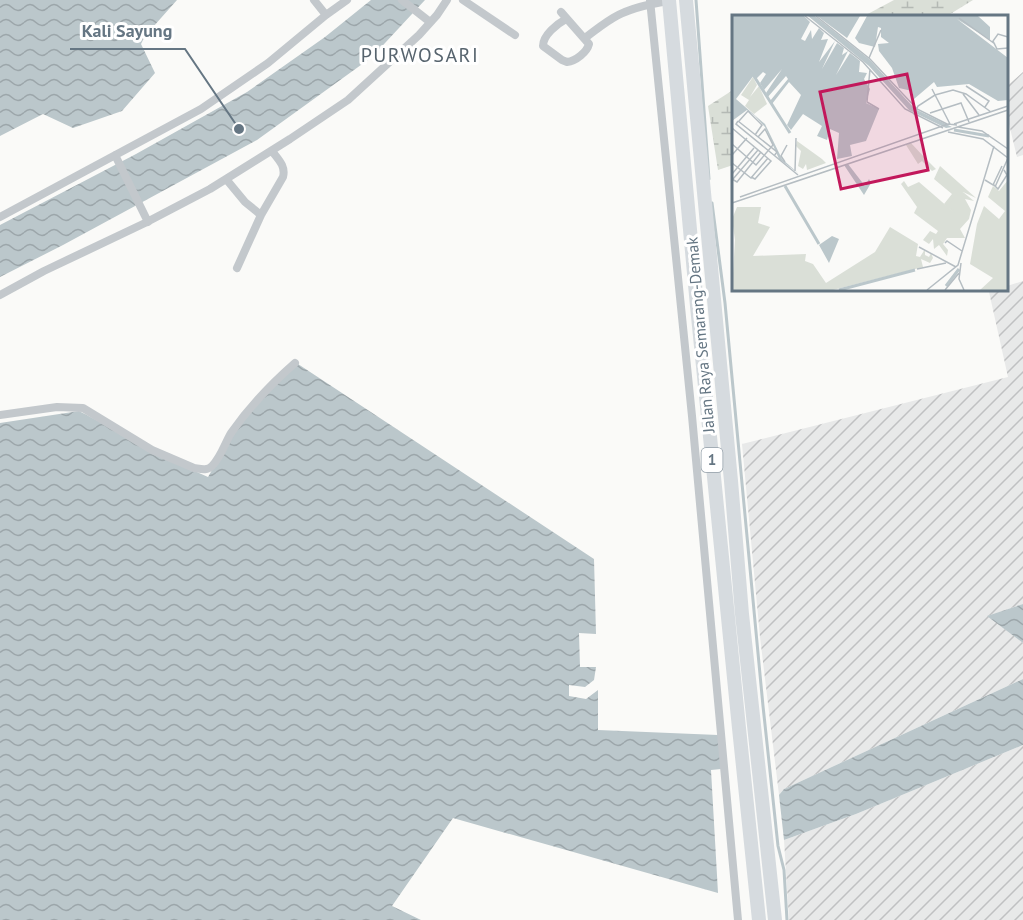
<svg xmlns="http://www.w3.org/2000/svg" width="1023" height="920" viewBox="0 0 1023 920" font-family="'PT Sans',sans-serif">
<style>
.industrial{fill:url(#industrial-furrows)}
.wetland{fill:url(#wetland-marsh)}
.water{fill:url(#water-waves)}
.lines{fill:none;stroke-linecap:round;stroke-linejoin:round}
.stream{stroke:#bbc7cb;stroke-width:3}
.street{stroke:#c3c8cc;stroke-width:8}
.highway{stroke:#d6dbdf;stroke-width:14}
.labels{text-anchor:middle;stroke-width:6;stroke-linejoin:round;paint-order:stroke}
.shield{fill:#fff;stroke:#939fa8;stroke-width:1.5}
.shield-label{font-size:15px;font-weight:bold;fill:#657683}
.street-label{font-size:16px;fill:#657683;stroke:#fff}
.quarter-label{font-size:20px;letter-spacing:1.5px;fill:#57646e;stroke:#fff}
.inset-river{fill:none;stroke:#bbc7cb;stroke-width:3}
.inset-road{fill:none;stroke:#b5bdc2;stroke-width:1.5}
.view{fill:#c2185b;fill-opacity:0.15;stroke:#c2185b;stroke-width:3}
.inset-edge{fill:none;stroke:#657683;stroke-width:3}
.leader{fill:none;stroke:#657683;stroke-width:2}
.callout-dot{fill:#657683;stroke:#fff;stroke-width:2}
.callout-label{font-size:18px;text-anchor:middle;font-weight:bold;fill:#657683;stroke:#fff;stroke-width:6;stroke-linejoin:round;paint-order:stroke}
</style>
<defs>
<pattern id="industrial-furrows" width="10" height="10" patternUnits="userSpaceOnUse" patternTransform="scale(1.5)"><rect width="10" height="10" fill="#e8e9e9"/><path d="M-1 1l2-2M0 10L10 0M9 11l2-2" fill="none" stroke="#c0c1c2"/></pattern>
<pattern id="wetland-marsh" width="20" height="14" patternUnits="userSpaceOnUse" patternTransform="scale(1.5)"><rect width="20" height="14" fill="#dadfd7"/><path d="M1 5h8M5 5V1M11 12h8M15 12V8" fill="none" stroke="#b4b9b4"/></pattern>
<pattern id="water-waves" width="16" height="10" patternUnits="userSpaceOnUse" patternTransform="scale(1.5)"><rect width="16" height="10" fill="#bbc7cb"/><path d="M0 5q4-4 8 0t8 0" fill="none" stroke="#9ca6aa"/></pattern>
</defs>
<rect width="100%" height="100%" fill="#fafaf8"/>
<path class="industrial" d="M1023 72V155L1017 157 1007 116V86Z
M1023 281V604L988 616 1023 643V679L784 789 779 795 760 637 742 444 1008 377 989 292 997 290H1006L1007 286Z
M1023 745V920H789L784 840 856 814Z"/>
<path class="wetland" d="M894 0H973L947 16H864Z
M733 90V165L718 170 708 106Z"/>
<path class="water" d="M0 0H177L145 36 141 44 155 73 122 111 73 128 43 114 0 136Z
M371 0H425L372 57 257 140 63 245 0 277V225L136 154 247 92 325 37Z
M298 364 594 559 596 634 579 633 580 667H596L594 680 585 687 569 685V696L586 699 598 690V730L718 735 721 769 711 770 718 893 453 818 392 906 421 920H0V423L79 411 140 443 147 451 154 453 208 477 233 434 260 398Z
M1023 604V643L987 616Z
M1023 679V745L856 814 784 840 779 795 784 789Z"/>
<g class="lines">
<path class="stream" d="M696 0 709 179
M712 203 725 303 763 706 778 846 784 870 787 920"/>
<path class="street" d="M314 0 326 15
M402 0 430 22
M463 0 515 35
M650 0 692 416 738 920
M561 12 589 44C587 52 576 61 567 62L562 60 543 46C543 35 557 24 566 19
M585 38C594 31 603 24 613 18 629 8 650 4 669 1
M115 155 148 222
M226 179 245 202 261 215
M0 217 201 109 268 63 326 15 347 0
M237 268 261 215 283 177C286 166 278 159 272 151
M0 295 44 271 145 223 210 189 290 139 348 100 419 35 437 15 447 0
M0 415 57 407 83 408 152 450 194 468C201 469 207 471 212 466 221 457 225 443 231 433 250 406 271 384 295 363"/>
<path class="highway" d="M669 0 697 306 739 728 759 920
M686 0 731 481 742 614 775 920"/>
</g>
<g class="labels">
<rect class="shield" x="701.5" y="448" width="21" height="24" rx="4.5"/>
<g class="shield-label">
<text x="712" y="465">1</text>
</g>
<g class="street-label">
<text transform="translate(700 335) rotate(-95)" y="6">Jalan Raya Semarang-Demak</text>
</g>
<g class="quarter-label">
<text x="420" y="62">PURWOSARI</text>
</g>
</g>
<g transform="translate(732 15)">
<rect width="276" height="276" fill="#fafaf8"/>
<path d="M208 151 244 183 231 177 224 200 212 189 220 179 202 164Z" fill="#dadfd7"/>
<path d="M21 62 25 70 18 82 27 71 35 89 22 99 13 91 17 85 9 80ZM65 126 90 144 94 148 75 155 74 149 71 154 66 151 69 136 64 131ZM179 128 193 143 204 154 200 156 190 146 186 149 174 130ZM276 165V275H248L261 263 238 249 245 209 252 191 267 204 273 196 256 182 261 171 267 176ZM172 166 176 172 187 167 224 199 217 189 223 182 231 177 242 186 233 184 239 195 237 204 228 214 233 223H215L211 229 216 235 215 241 207 230 202 234 201 224 197 229 191 225 198 216 204 219 206 216 182 198 185 192 169 169ZM5 192H29L26 208 38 212 21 241 74 239 73 246 81 249 94 268 143 237 158 212 186 229 184 241 188 242 193 234V240L197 242 199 238 201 243 198 248 189 244 191 252 101 275H0L3 225 0 204Z" fill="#dadfd7"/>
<path d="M0 1H72L78 7 69 24 73 26 79 15 80 24 87 13 92 18 89 25 96 24 87 47 103 26 90 54 105 28 112 33 110 40 116 36 104 60 118 38 128 46 127 57 135 58 132 64 138 74 134 88 147 94 134 126 118 130 120 141 105 144 107 118 98 114 95 125 85 121 90 111 71 99 59 115 55 110 69 80 57 67 40 89 38 86 56 64 54 61 35 83 34 78 50 54 32 75 28 68 34 59 31 57 24 64 22 60 4 84 33 109 50 144 66 158 47 144 33 112 23 101 15 95 0 106ZM76 1H83L137 44 183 94 220 112 214 113 177 95 137 51ZM85 1H128L115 23ZM135 1H246L258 12V25L225 4 276 43V85L266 86 237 69 205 72 202 67 182 84 180 76 167 73 160 53 147 36 146 29 157 28 149 22V13L146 12 143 32 127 28 123 23ZM116 149 133 171 137 164 139 168 132 180 112 150ZM100 221 107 224 97 248 87 230Z" fill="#bbc7cb"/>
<path class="inset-river" d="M20 58 58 118M222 115 257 121M53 171 87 229M214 271 227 254M107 275 183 255"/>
<path class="inset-road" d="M73 1 131 47 173 94 211 113M84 1 138 44 185 94 215 109M227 3 263 29M276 22 266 19 261 26 265 34 276 33M137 43 149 15M138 54 135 87 147 94M234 71 257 86 253 92M200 74 218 109M231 79 247 100M198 98 229 88 237 107M182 100 186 91 203 80 221 75 234 79 259 97M6 106 4 109 66 160M6 106 45 137 42 141M7 106 16 96 30 110 23 120M222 109 276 91M226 112 250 116 276 134M0 113 39 146 23 164 19 162M216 117 251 124 276 143M0 129 24 150 41 130 33 114 26 122M0 140 15 123M53 147 49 141 55 130M0 148 19 163 36 143M63 156 64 123M0 159 22 133M0 164 5 167 29 137M1 164 26 135M253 165 261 170 270 151M261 169 266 174 275 160 272 155M263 172 276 143M8 182 216 109 225 110M0 188 276 95M213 228 215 226 230 236M187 232 224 252M229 248 227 264 232 275M185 254 214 248M195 275 226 250 262 131M213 275 227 258"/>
<path class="view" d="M175 59 196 155 109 174 88 77Z"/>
<rect width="276" height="276" class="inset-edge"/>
</g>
<path class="leader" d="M239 129L185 49H70"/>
<circle class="callout-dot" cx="239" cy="129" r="6"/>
<g class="callout-label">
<text x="127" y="37">Kali Sayung</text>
</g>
</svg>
